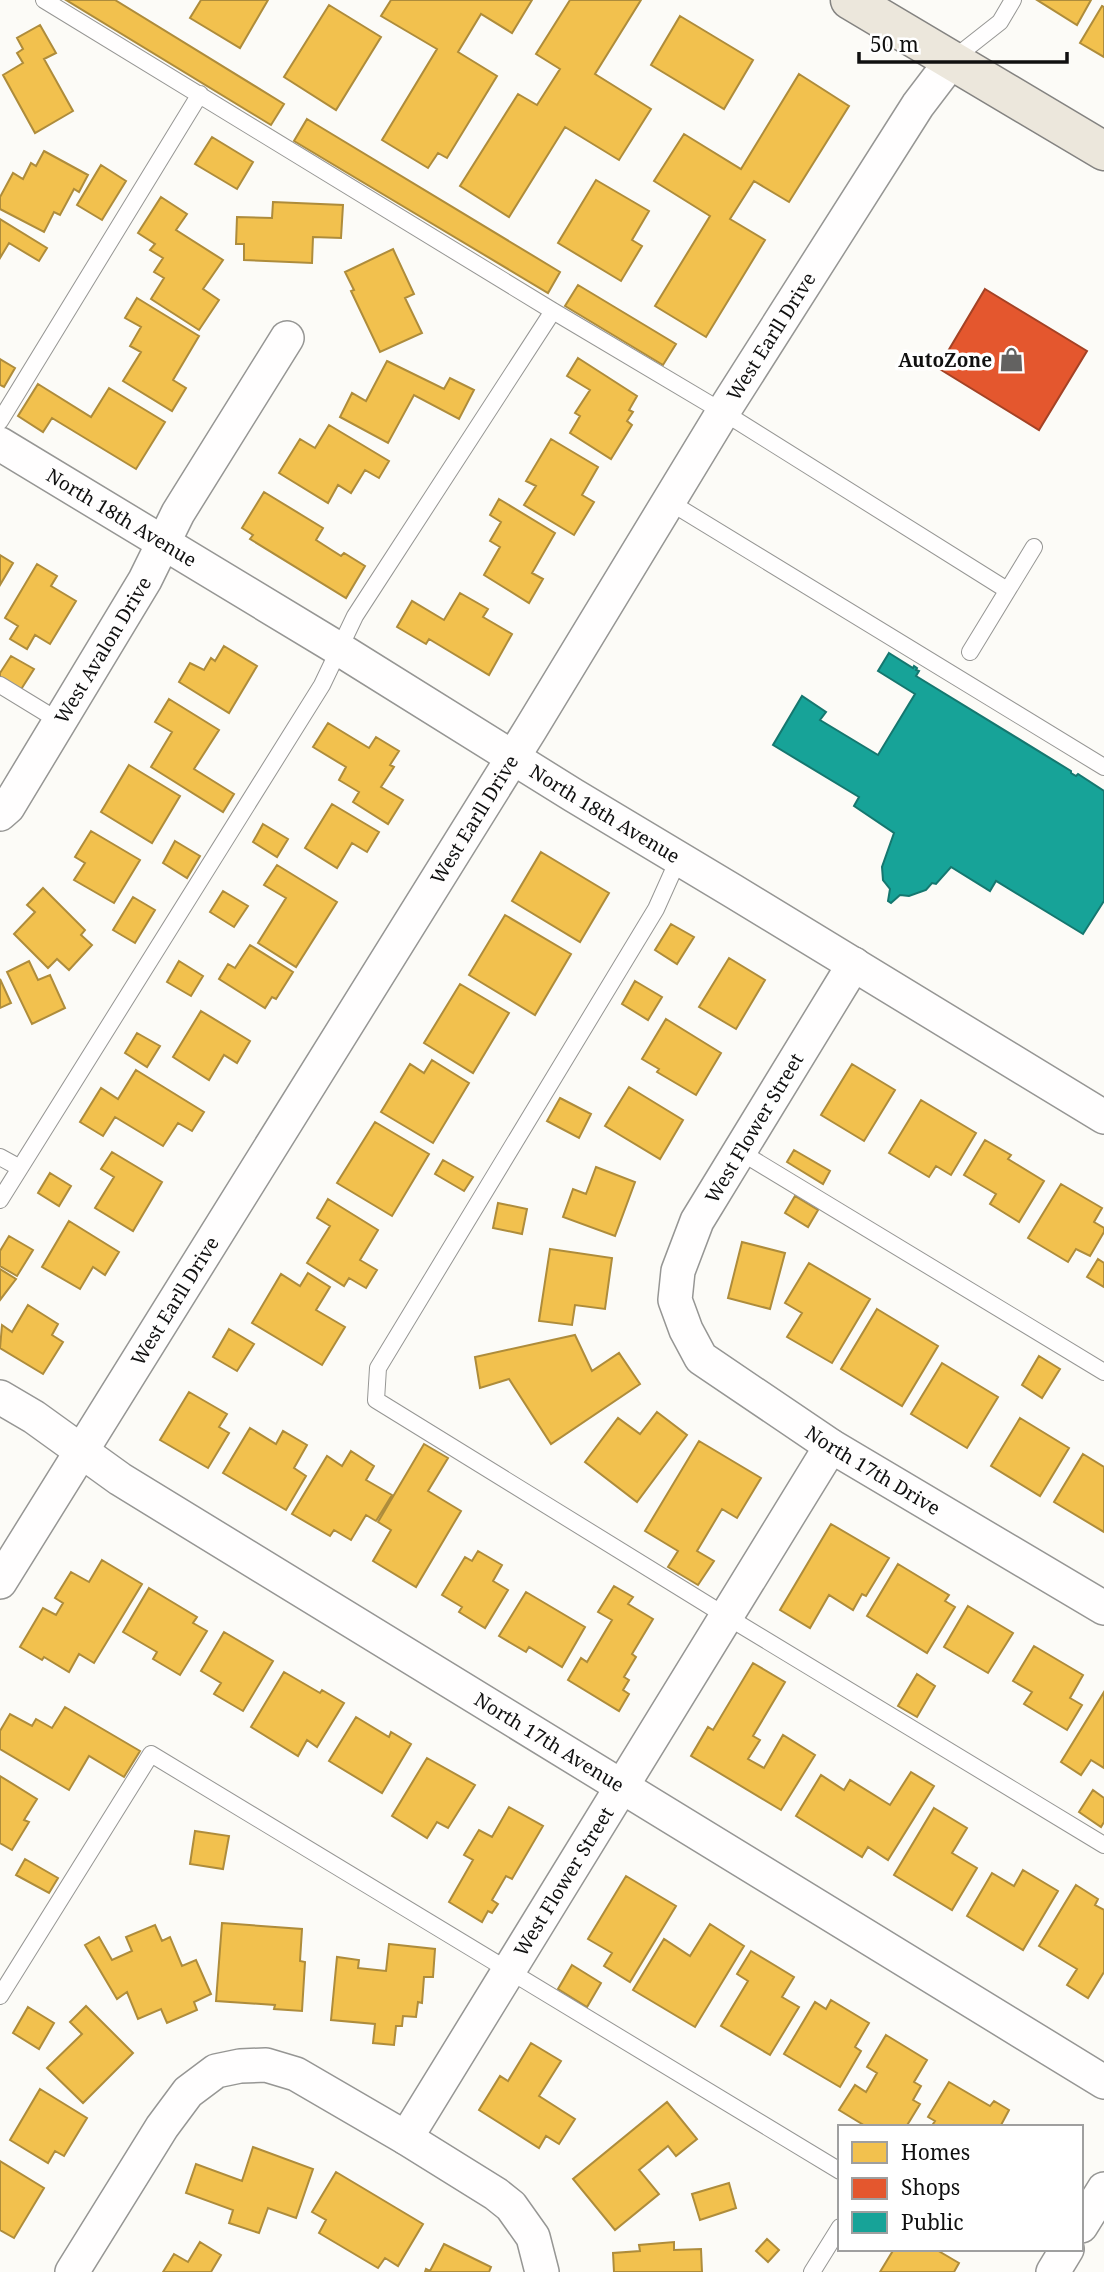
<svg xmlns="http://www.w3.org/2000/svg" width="1104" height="2272" viewBox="0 0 1104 2272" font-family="'Noto Serif',serif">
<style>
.homes{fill:#f2c14e;stroke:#ae8c3b;stroke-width:2}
.shops{fill:#e4572e;stroke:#a44225;stroke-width:2}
.public{fill:#17a398;stroke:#15776f;stroke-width:2}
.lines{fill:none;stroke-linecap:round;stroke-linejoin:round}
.lane-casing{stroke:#969694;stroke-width:18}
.street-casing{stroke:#969694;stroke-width:36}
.primary-casing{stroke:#848381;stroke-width:41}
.lane{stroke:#fffefe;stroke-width:16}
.street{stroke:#fffefe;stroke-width:33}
.primary{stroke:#ece7dc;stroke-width:38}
.labels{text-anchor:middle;stroke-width:7;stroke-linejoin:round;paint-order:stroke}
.street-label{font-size:19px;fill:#101010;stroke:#fff}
.poi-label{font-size:19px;font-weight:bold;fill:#101010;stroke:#fff;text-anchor:end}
</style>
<rect width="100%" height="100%" fill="#fcfbf7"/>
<path class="homes" d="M66 0H115L284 104 271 125Z
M201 0H268L240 48 190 18Z
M391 0H532L512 33 481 14 458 52 497 76 447 158 438 153 428 168 382 140 437 49 381 16Z
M570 0H641L595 74 651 109 619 160 565 127 509 217 460 186 518 94 537 105 560 69 536 54Z
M1037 0H1091L1077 25Z
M329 5 381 37 336 110 284 77Z
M1102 6 1104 7V57L1080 43Z
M680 16 753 60 724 109 651 65Z
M40 25 56 53 44 59 73 111 35 133 3 75 23 63 17 53 23 49 17 38Z
M799 74 849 106 789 202 754 181 730 219 765 240 706 337 655 306 710 216 654 181 684 134 741 169Z
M307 119 560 272 548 293 294 141Z
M212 137 253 162 237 189 195 164Z
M44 151 88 175 79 192 74 189 60 215 54 212 44 232 0 209V197L13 173 23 179 31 163 36 166Z
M101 165 126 181 102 220 77 205Z
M596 180 649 211 632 240 642 246 621 281 558 243Z
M161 197 187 214 176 230 223 260 203 289 219 300 199 330 151 299 164 278 154 272 163 258 150 250 155 244 138 233Z
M273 202 343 205 341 238 313 237 312 263 244 260V244H236L237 217 272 218Z
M0 219 47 248 39 261 9 243 0 258Z
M393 249 414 294 405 298 422 333 380 352 351 291 354 290 345 272Z
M578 285 676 344 663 365 565 306Z
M137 298 199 336 173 380 186 388 172 411 123 381 141 352 130 346 141 327 125 318Z
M578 358 637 396 629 410 633 412 627 421 632 425 611 459 570 433 580 416 575 413 590 390 567 376Z
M0 359 15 368 4 387 0 385Z
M387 361 444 389 450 378 474 390 459 419 414 395 388 443 340 417 352 393 366 401Z
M38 384 91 417 109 388 165 422 136 469 52 418 43 432 18 416Z
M329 425 389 461 379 478 365 470 351 493 338 485 328 503 279 473 300 439 315 448Z
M551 439 598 467 582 495 594 502 574 535 524 505 536 486 526 481Z
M264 492 323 528 316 540 341 556 344 553 365 566 346 598 250 539 253 535 242 528Z
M499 499 555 533 532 573 543 579 529 603 484 575 500 547 490 541 501 522 490 515Z
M0 555 13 563 0 585Z
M37 564 57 576 51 586 76 601 50 644 35 635 27 649 10 639 18 626 5 618Z
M460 593 488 609 483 617 512 634 489 675 429 639 426 644 397 627 412 601 444 620Z
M224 646 257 666 229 713 179 682 190 663 204 670 211 658 215 661Z
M11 656 34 669 20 691 0 679V673Z
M169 699 219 730 194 769 234 794 223 812 151 767 172 732 155 722Z
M328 723 369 748 376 737 399 751 390 765 394 767 381 787 403 800 388 824 353 802 359 792 339 780 346 767 313 747Z
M129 765 180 796 152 843 101 812Z
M332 804 379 832 367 852 352 843 337 868 305 848Z
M263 824 288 839 277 857 253 842Z
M91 831 140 860 114 903 74 880 85 863 75 857Z
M175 841 200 856 187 878 163 863Z
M541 852 609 893 580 942 512 901Z
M277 865 337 902 296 967 258 943 286 898 264 885Z
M43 888 85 930 81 935 92 945 69 970 57 959 48 968 14 934 35 912 27 905Z
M223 891 248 906 234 927 210 912Z
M133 897 155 910 135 943 113 930Z
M505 915 571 954 535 1015 469 975Z
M671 924 694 937 677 964 655 950Z
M250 945 293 972 276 999 272 997 265 1008 219 979 228 964 235 968Z
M729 958 765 980 736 1029 699 1007Z
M29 961 38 980 50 975 65 1008 32 1024 7 972Z
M179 961 203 976 191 996 167 982Z
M0 979 11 1003 0 1008Z
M635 981 662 997 648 1020 622 1004Z
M460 984 509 1013 473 1073 424 1043Z
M201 1011 250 1041 237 1063 224 1055 209 1080 173 1057Z
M666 1019 721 1053 696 1095 657 1072 659 1069 642 1059Z
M137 1033 160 1046 147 1067 125 1053Z
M432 1060 469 1083 433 1143 381 1112 410 1064 424 1073Z
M852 1064 895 1090 864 1141 821 1115Z
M136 1070 204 1112 192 1131 178 1123 163 1146 115 1117 103 1136 80 1122 101 1088 118 1099Z
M629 1087 683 1120 660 1159 605 1126Z
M560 1098 591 1114 579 1138 547 1121Z
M921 1100 976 1133 951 1175 936 1166 929 1177 889 1153Z
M375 1122 429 1154 392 1216 337 1183Z
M985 1140 1011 1155 1008 1159 1044 1181 1019 1222 990 1204 996 1194 964 1175Z
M794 1150 830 1171 823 1184 787 1162Z
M112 1152 162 1182 133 1231 95 1208 114 1177 101 1169Z
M443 1160 473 1177 464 1191 435 1174Z
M596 1167 635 1182 615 1236 563 1217 573 1189 586 1194Z
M50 1173 71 1186 59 1206 38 1193Z
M1061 1184 1102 1208 1094 1222 1104 1228V1232L1090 1256 1076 1249 1068 1262 1028 1238Z
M795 1196 818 1210 808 1227 785 1213Z
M328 1199 378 1230 360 1260 377 1270 366 1288 349 1278 344 1286 307 1263 330 1226 317 1218Z
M498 1203 527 1209 522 1234 493 1228Z
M69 1221 119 1252 105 1275 93 1267 80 1289 42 1267Z
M9 1236 33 1250 17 1276 0 1266V1251Z
M742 1242 785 1253 770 1309 728 1298Z
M550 1249 612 1258 605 1309 575 1305 572 1325 539 1321Z
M1098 1259 1104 1263V1287L1087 1277Z
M809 1263 870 1299 832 1363 787 1337 802 1313 785 1303Z
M0 1269 16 1279 0 1300Z
M308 1273 330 1287 316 1310 345 1327 322 1365 252 1323 281 1274 300 1286Z
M28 1305 58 1324 52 1335 63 1342 43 1374 0 1348 2 1325 12 1332Z
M877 1309 938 1346 902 1406 841 1369Z
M229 1329 254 1344 237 1371 213 1357Z
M575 1335 592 1371 619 1353 640 1384 551 1444 509 1379 480 1388 475 1357Z
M1039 1356 1060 1369 1042 1398 1022 1385Z
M942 1363 998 1397 967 1448 911 1414Z
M189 1392 227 1414 219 1427 229 1433 208 1468 160 1440Z
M657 1412 687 1435 637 1502 585 1462 618 1418 640 1434Z
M1020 1418 1069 1448 1040 1496 991 1466Z
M250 1428 276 1444 283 1431 307 1445 294 1468 306 1476 286 1510 223 1473Z
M699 1441 761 1478 737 1518 722 1509 697 1551 714 1561 698 1585 668 1567 678 1551 645 1531Z
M424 1444 448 1458 428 1491 461 1511 416 1587 373 1561 391 1530 378 1522Z
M351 1451 374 1466 366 1480 392 1495 376 1521 366 1515 351 1540 334 1530 330 1536 292 1514 327 1456 342 1466Z
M1083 1454 1104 1467V1532L1054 1502Z
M831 1524 889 1558 866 1596 862 1594 853 1610 829 1595 810 1628 780 1610Z
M478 1551 502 1565 493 1581 508 1590 485 1628 459 1612 462 1607 442 1595 465 1557 472 1561Z
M102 1560 142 1584 94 1663 79 1654 69 1672 44 1657 42 1660 20 1647 43 1608 56 1615 63 1603 55 1598 71 1572 89 1582Z
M898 1564 949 1595 945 1601 955 1607 927 1653 867 1616Z
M614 1586 633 1597 628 1604 653 1619 632 1654 636 1657 624 1677 629 1680 623 1690 629 1694 619 1711 568 1680 581 1658 587 1662 612 1620 598 1612Z
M149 1588 197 1617 193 1623 207 1631 180 1675 153 1659 157 1652 123 1632Z
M526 1592 585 1627 562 1667 529 1647 526 1652 499 1636Z
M968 1606 1013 1633 988 1673 944 1647Z
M224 1632 273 1661 243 1711 214 1694 221 1683 201 1671Z
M1034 1646 1083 1675 1070 1698 1082 1705 1067 1730 1024 1704 1032 1692 1013 1681Z
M753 1663 785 1682 753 1736 760 1740 748 1759 764 1768 783 1735 815 1755 781 1810 691 1756 708 1727 713 1730Z
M284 1672 320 1693 322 1690 344 1703 317 1747 307 1740 298 1756 251 1727Z
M917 1674 935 1686 917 1717 898 1706Z
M1104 1692V1768L1091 1760 1081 1775 1061 1762Z
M65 1707 140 1751 124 1777 89 1756 69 1790 0 1749V1731L10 1714 32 1726 36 1719 52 1728Z
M356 1717 389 1737 391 1732 411 1744 382 1793 329 1761Z
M427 1758 475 1785 448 1828 437 1822 427 1838 392 1816Z
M911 1772 934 1786 888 1860 868 1847 862 1857 796 1816 821 1775 844 1790 850 1780 890 1805Z
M0 1776 37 1799 24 1820 29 1822 12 1850 0 1843Z
M1093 1790 1104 1798V1822L1101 1827 1079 1812Z
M509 1807 543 1826 512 1879 506 1876 492 1900 498 1904 492 1913 488 1911 482 1922 449 1902 473 1860 464 1855 479 1830 492 1837Z
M934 1808 967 1828 952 1853 977 1868 952 1910 894 1875Z
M195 1831 229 1836 223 1869 190 1864Z
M25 1859 58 1878 49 1893 16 1875Z
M1023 1870 1058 1891 1023 1950 967 1916 992 1873 1014 1886Z
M626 1876 676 1906 630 1982 604 1966 612 1953 588 1939Z
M1076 1885 1098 1899 1095 1905 1104 1910V1972L1088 1998 1067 1985 1077 1969 1039 1946Z
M222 1923 302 1929 300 1961 305 1962 302 2011 274 2009 275 2005 216 2001Z
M710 1924 744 1946 695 2027 633 1990 664 1939 690 1956Z
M155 1925 162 1941 170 1937 182 1966 196 1960 211 1994 194 2002 197 2010 167 2023 161 2009 138 2019 127 1992 117 1999 85 1945 99 1937 112 1960 132 1951 126 1937Z
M389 1944 435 1949 433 1977H424L422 2003 418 2002 416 2017 403 2016 402 2026H396L394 2045 373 2043 375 2024 331 2020 337 1957 359 1960 358 1968 386 1971Z
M751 1951 794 1977 782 1997 799 2007 770 2055 721 2026 748 1981 737 1974Z
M572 1965 601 1983 587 2007 558 1989Z
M831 2000 869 2023 855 2047 861 2051 840 2087 784 2054 815 2002 826 2009Z
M86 2006 133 2053 83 2103 47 2068 82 2034 70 2022Z
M28 2007 54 2023 39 2049 13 2033Z
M886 2035 927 2060 914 2082 921 2086 913 2100 920 2104 906 2127H867L839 2110 855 2085 866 2092 877 2073 867 2067Z
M531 2043 561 2061 539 2096 575 2119 559 2144 546 2136 539 2148 479 2110 500 2076 508 2081Z
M949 2082 990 2106 994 2101 1009 2110 1000 2127H931L935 2121 928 2117Z
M40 2089 87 2118 64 2156 55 2151 48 2163 10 2140Z
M667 2102 697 2139 676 2156 668 2146 639 2170 659 2194 615 2230 573 2179Z
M253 2147 313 2169 296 2218 268 2208 259 2233 229 2223 233 2210 186 2193 196 2164 242 2181Z
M0 2161 44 2188 14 2238 0 2230Z
M336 2172 423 2224 398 2266 385 2258 378 2268 319 2233 326 2220 312 2212Z
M729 2183 736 2208 700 2220 692 2194Z
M767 2239 779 2250 768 2262 756 2251Z
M200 2242 221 2255 211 2272H163L174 2254 188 2262Z
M674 2242V2250L701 2249 702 2272H614L613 2253 640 2251 639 2245Z
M444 2244 491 2267 489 2272H425L426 2269 430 2271Z
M894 2249 903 2251 935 2249 959 2263 954 2272H880Z"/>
<path class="shops" d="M985 289 1087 351 1039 430 938 368Z"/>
<path class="public" d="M889 653 913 668 914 666 917 668 916 670 919 671 916 676 1071 771V773L1076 776 1078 774 1104 791V901L1083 934 996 881 990 891 951 867 936 884 932 883 926 890 909 896 900 895 891 903 888 901 890 889 883 880 882 867 894 833 854 806 859 797 773 745 802 696 826 712 820 720 878 755 915 694 878 671Z"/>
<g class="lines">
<defs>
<path id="lane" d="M44 0 553 311 723 412 1007 590
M953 59 1000 22 1013 0
M0 421 200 94
M668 501 1104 767
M970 652 1034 547
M0 685 59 721
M678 860 656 909 378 1368 376 1400 726 1616 1104 1845
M739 1151 1104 1372
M0 1157 20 1168
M0 1200 322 685 355 616 553 311
M0 1996 151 1754 840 2171
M812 2272 840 2227"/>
<g id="street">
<path id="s1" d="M0 444 339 649 573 795 733 891 1104 1117"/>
<path id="s2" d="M0 814 8 807 145 580 178 513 287 338"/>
<path id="s3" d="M854 964 697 1221 678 1271 675 1300 686 1330 701 1358 831 1446 1104 1608"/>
<path id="s4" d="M0 1397 34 1417 120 1479 1104 2082"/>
<path id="s5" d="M0 1582 530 730 723 412 918 105 953 59"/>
<path id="s6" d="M406 2138 831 1446"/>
<path d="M1081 2226 1104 2189"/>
<path d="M72 2272 162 2127 188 2092 216 2071 240 2066 266 2065 296 2074 406 2138 496 2194 511 2206 533 2237 542 2272"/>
<path d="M1053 2272 1067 2249"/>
</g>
<path id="primary" d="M850 0 1104 151"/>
</defs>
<use href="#lane" class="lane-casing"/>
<use href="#street" class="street-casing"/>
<use href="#primary" class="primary-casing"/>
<use href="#lane" class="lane"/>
<use href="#street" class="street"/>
<use href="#primary" class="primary"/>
</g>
<defs>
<symbol id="shop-bare" viewBox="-9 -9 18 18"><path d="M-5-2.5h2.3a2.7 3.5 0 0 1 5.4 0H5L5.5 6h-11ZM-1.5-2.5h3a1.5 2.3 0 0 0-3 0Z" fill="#636261" stroke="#fff" stroke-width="2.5" paint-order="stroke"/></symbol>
</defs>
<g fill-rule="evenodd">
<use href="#shop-bare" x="994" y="342" width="35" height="35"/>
</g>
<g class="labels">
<g class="street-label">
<text dy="7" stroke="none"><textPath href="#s5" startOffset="1465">West Earll Drive</textPath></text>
<text dy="7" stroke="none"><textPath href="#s1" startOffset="142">North 18th Avenue</textPath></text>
<text dy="7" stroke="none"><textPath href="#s2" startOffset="194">West Avalon Drive</textPath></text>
<text dy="7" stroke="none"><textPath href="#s1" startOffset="709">North 18th Avenue</textPath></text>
<text dy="7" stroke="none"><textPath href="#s5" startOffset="898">West Earll Drive</textPath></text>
<text transform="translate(754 1128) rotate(-59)" y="7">West Flower Street</text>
<text dy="7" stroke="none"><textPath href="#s5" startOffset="331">West Earll Drive</textPath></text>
<text dy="7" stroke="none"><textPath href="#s3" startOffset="653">North 17th Drive</textPath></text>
<text dy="7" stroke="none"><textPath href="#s4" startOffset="649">North 17th Avenue</textPath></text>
<text dy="7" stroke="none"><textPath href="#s6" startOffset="301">West Flower Street</textPath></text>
</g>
<g class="poi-label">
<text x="992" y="367">AutoZone</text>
</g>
</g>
<rect x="838" y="2125" width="245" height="126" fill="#ffffff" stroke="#9f9f9f" stroke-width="2"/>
<rect x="852" y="2142" width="35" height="21" fill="#f2c14e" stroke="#9f9f9f" stroke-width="2"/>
<text x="901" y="2160" font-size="21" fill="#101010">Homes</text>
<rect x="852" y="2178" width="35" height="21" fill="#e4572e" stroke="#9f9f9f" stroke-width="2"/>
<text x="901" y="2195" font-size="21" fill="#101010">Shops</text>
<rect x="852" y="2212" width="35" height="21" fill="#17a398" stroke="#9f9f9f" stroke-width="2"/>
<text x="901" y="2230" font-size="21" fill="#101010">Public</text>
<path d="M859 52v10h208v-10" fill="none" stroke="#101010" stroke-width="3.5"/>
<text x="870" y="52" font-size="21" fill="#101010" stroke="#ffffff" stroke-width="5" paint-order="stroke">50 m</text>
</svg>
